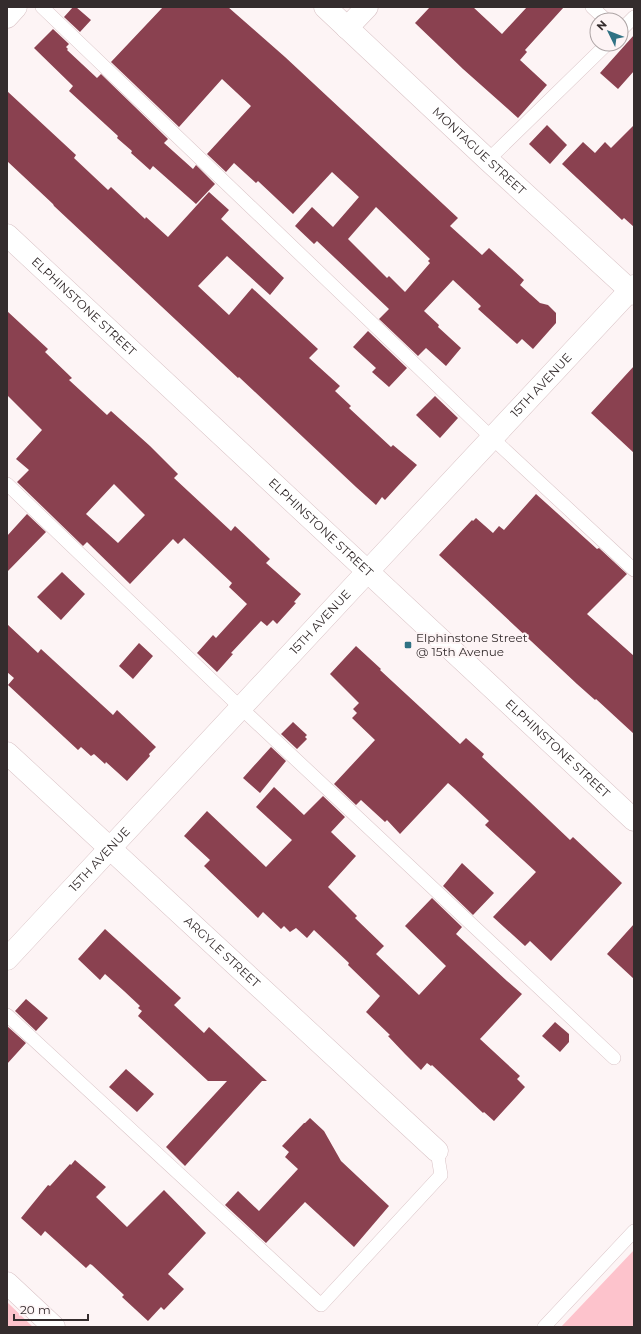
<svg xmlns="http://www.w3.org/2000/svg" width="641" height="1334" viewBox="0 0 641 1334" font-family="Montserrat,sans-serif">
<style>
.green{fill:#fdc3cc}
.building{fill:#8a4150;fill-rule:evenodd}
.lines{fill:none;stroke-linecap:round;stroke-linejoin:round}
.lane-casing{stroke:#dac4c7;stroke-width:14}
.street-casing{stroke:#dac4c7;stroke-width:23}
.secondary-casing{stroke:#dac4c7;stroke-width:23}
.lane{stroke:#fff;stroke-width:13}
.street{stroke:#fff;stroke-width:22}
.secondary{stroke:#fff;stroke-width:22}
.poi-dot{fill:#307284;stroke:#fdf4f5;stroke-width:1.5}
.labels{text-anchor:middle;stroke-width:4;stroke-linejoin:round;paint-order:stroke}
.street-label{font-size:12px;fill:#342c2d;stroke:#fdf4f5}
.poi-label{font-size:12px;fill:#342c2d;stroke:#fdf4f5;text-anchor:start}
</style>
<rect width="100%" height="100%" fill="#fdf4f5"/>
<path class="green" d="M634 1250V1327H561Z
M7 1302 33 1327H7Z"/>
<path class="building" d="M73 7H76L91 20 80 32 64 17Z
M163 7H228L285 57 458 218 450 226 482 255 489 248 524 280 520 285 540 303 548 305 556 313V323L533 349 522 339 517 344 478 309 481 306 453 280 424 311 439 325 438 327 461 348 446 366 426 348 418 356 379 319 389 309 317 241 314 244 295 226 312 207 333 227 359 197 332 172 293 214 258 181 256 183 234 163 226 172 207 154 251 106 222 79 179 127 111 62ZM376 207 430 259 428 261 430 263 405 292 389 276 387 278 348 239Z
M430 7H473L502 34 527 7H564L525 50 527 52 520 60 547 85 518 118 463 69 415 23Z
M53 29 69 44 66 47 68 49 67 50 97 78 101 74 168 139 164 143 193 169 196 165 215 184 196 204 153 166 150 170 131 153 132 151 117 138 118 136 69 91 73 86 34 48Z
M634 35V71L618 89 600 73Z
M7 91 76 155 74 158 108 190 111 187 145 219 146 217 168 237 209 192 229 210 221 219 284 278 270 295 227 256 198 286 229 315 252 288 318 349 309 358 340 386 335 391 351 406 349 408 391 447 393 445 417 465 385 500 382 497 376 505 356 487 239 377 238 378 54 206 53 204 7 161Z
M547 125 567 145 550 164 529 144Z
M634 125V227L624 218 622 220 562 164 583 142 595 153 605 142 611 148Z
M7 311 48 349 45 352 72 378 69 380 107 415 111 411 150 446 178 474 174 478 231 531 235 526 270 559 266 563 301 594 294 602 296 603 277 624 273 620 267 626 261 621 231 653 233 654 217 672 197 653 213 635 216 638 247 604 229 587 232 583 184 538 178 544 173 539 130 584 87 542 83 546 17 482 29 470 16 459 42 430 7 395ZM114 484 145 515 118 543 86 514Z
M368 331 407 368 389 387 372 372 376 368 353 347Z
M634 366V453L591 413Z
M435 396 458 418 440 438 416 415Z
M536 494 597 549 599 548 627 574 587 614 634 656V734L596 699 595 700 577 684 439 555 472 520 473 521 476 518 493 533 499 526 504 530Z
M27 514 46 532 7 572V536Z
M62 572 85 594 61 620 37 597Z
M7 624 38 653 41 649 113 715 117 710 156 747 149 754 150 756 127 781 106 762 105 764 94 754 91 756 81 747 78 750 8 685 14 678 7 672Z
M139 643 153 656 133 679 119 666Z
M356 646 381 669 380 670 460 744 466 738 484 754 482 757 529 801 570 840 573 837 622 883 551 961 530 941 525 946 493 917 536 872 485 825 489 821 455 789 448 783 400 834 387 820 385 822 361 800 356 805 334 784 375 740 352 718 357 713 353 709 359 703 330 674Z
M293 722 307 735 305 737 307 739 297 749 281 734Z
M271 747 286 761 260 793 243 778Z
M274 787 304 815 323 796 345 817 331 832 356 856 328 887 357 916 355 918 384 946 376 954 419 995 446 966 405 926 432 898 462 927 456 934 507 981 522 994 480 1039 520 1076 517 1079 525 1087 494 1121 484 1112 483 1113 432 1065 431 1066 427 1063 421 1070 405 1054 388 1036 390 1035 366 1012 380 996 348 965 349 963 314 930 307 938 296 928 290 932 284 926 281 929 263 912 258 918 204 866 210 860 184 836 207 811 266 867 292 840 256 807Z
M462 863 494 893 473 915 443 886Z
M634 924V979L607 954Z
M105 929 181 998 174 1005 204 1033 209 1027 267 1081H262L185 1166 166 1147 227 1081H208L138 1016 142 1011 138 1008 140 1006 124 991 105 974 100 980 78 959Z
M26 999 48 1018 36 1031 15 1011Z
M555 1022 569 1034V1042L560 1052 542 1036Z
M7 1026 26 1043 7 1064Z
M126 1069 154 1094 137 1112 109 1087Z
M310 1118 324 1131 341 1161 389 1206 354 1247 305 1202 266 1243 225 1205 238 1191 259 1211 298 1169 285 1157 289 1152 282 1146 304 1123H305Z
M75 1160 106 1187 96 1197 127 1227 164 1190 206 1233 168 1274 184 1289 164 1310 161 1307 148 1321 122 1297 124 1295 92 1265 90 1264 86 1268 45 1231 41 1236 21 1218 48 1185 50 1186 70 1164 71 1165Z"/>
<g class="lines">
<defs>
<path id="lane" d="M42 7 492 438 634 570
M592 7 606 20
M621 30 634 17
M488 160 607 44
M7 484 241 708 614 1058
M7 1015 321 1305 441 1175 437 1151
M544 1327 634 1231"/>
<g id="street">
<path id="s1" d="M325 7 488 160 634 294"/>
<path d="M7 17 16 7"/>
<path d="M347 28 367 7"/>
<path id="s2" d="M368 571 634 286"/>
<path id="s3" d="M7 753 437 1151"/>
<path d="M7 1283 54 1327"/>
</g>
<g id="secondary">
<path id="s4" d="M7 235 634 820"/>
<path id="s5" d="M7 959 368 571"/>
</g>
</defs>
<use href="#lane" class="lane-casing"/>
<use href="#street" class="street-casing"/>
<use href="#secondary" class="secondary-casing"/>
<use href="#lane" class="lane"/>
<use href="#street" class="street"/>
<use href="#secondary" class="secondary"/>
</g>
<rect class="poi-dot" x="404" y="641" width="8" height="8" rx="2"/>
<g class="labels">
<g class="street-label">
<text dy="4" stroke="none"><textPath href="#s1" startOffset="211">MONTAGUE STREET</textPath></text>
<text dy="4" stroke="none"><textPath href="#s4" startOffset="105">ELPHINSTONE STREET</textPath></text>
<text dy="4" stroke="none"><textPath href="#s2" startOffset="254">15TH AVENUE</textPath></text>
<text dy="4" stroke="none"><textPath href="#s4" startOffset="429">ELPHINSTONE STREET</textPath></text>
<text dy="4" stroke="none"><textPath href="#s5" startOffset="460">15TH AVENUE</textPath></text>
<text dy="4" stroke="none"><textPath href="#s4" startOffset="753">ELPHINSTONE STREET</textPath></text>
<text dy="4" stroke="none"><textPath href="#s5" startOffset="136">15TH AVENUE</textPath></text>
<text dy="4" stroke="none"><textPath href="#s3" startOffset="293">ARGYLE STREET</textPath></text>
</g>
<g class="poi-label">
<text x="416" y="642">Elphinstone Street<tspan x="416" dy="14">@ 15th Avenue</tspan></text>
</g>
</g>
<rect width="641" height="1334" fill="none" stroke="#342c2d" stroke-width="16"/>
<g transform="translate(609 32) rotate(313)"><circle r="19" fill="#fdf4f5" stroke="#ada4a5"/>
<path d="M0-3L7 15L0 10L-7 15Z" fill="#307284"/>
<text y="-6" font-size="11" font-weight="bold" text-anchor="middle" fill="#342c2d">N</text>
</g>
<path d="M14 1314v6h74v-6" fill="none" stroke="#342c2d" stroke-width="2"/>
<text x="20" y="1314" font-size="12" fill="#342c2d" stroke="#fdf4f5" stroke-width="3" paint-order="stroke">20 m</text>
</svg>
